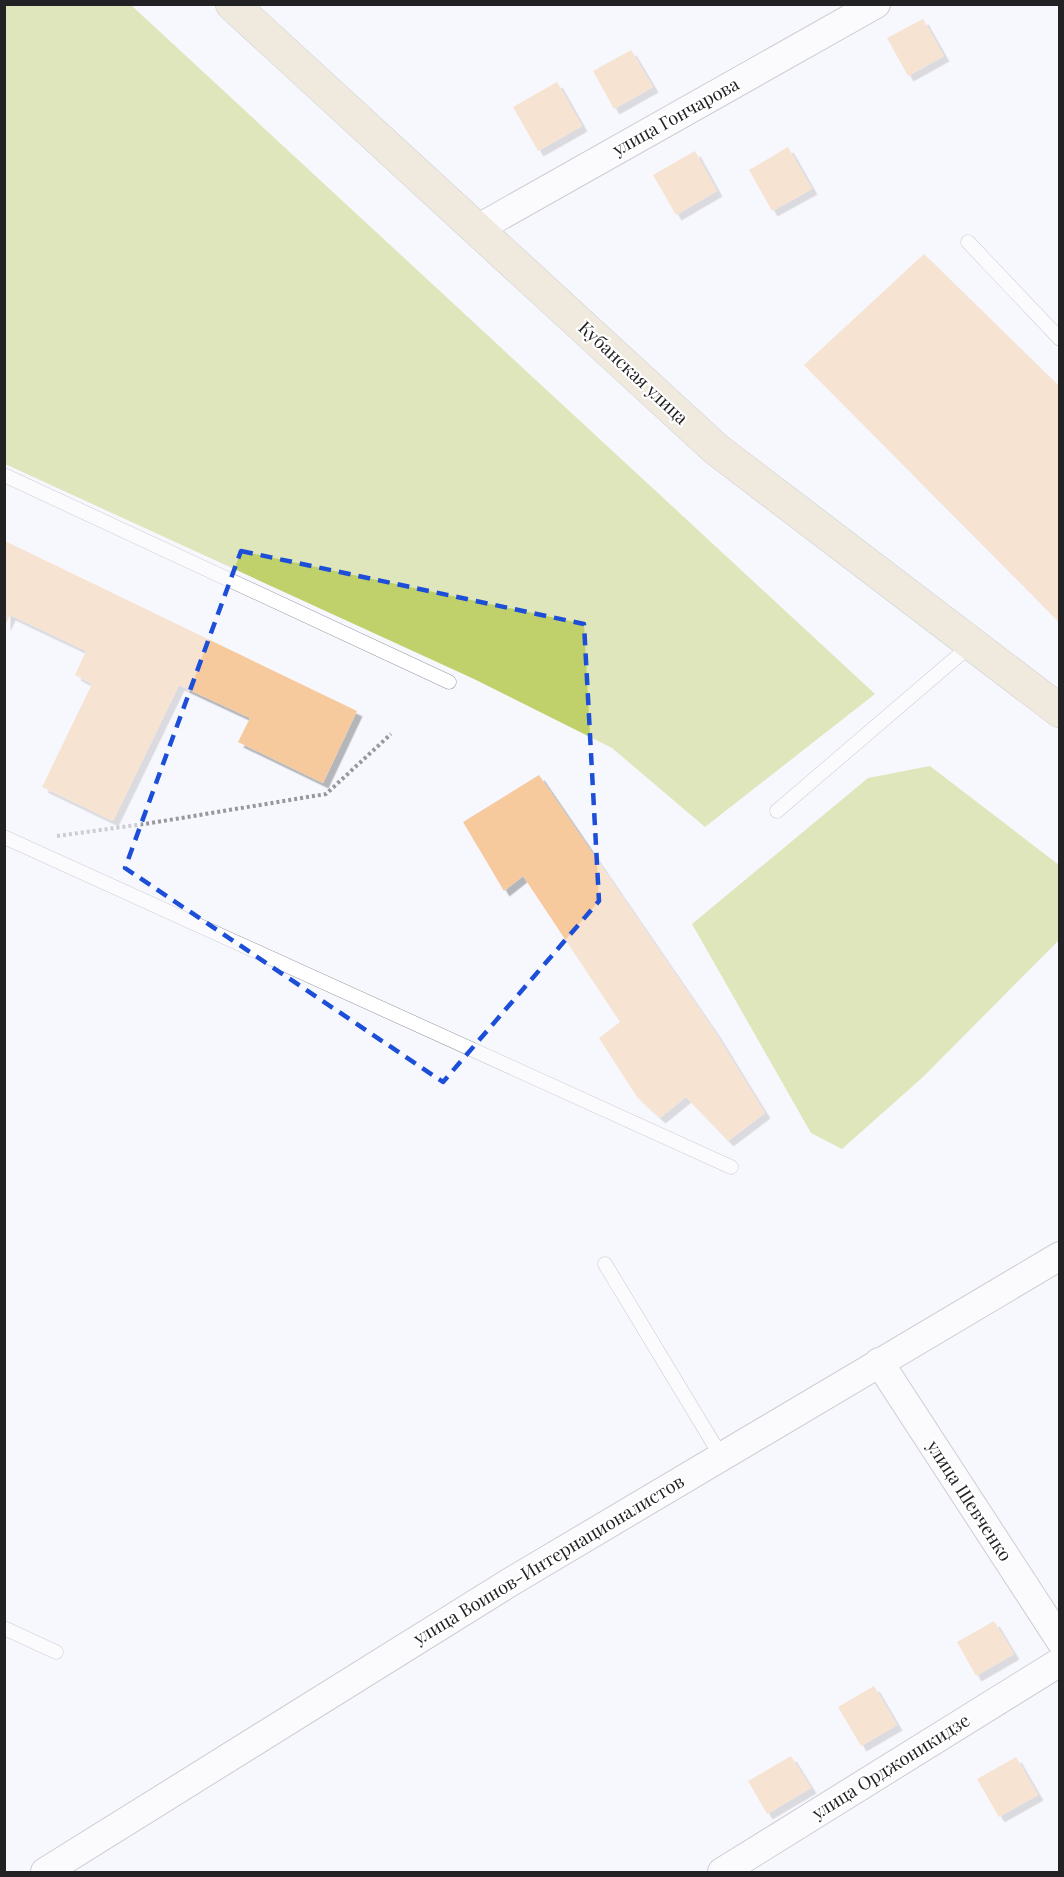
<svg xmlns="http://www.w3.org/2000/svg" width="1064" height="1877" viewBox="0 0 1064 1877" font-family="'Playfair Display',serif">
<style>
.forest{fill:#c0d16c}
.building{fill:#f7ca9e;filter:url(#shadow)}
.lines{fill:none;stroke-linecap:round;stroke-linejoin:round}
.lane-casing{stroke:#97989f;stroke-width:15}
.street-casing{stroke:#97989f;stroke-width:30}
.secondary-casing{stroke:#97989f;stroke-width:34}
.path{stroke:#97979c;stroke-width:4;stroke-dasharray:3 3;stroke-linecap:butt}
.lane{stroke:#fff;stroke-width:14}
.street{stroke:#fff;stroke-width:28}
.secondary{stroke:#e6dab8;stroke-width:33}
.marked{fill:none;stroke:#1d4ed8;stroke-width:4.5;stroke-dasharray:12 8;stroke-linejoin:round}
.labels{text-anchor:middle;stroke-width:4.5;stroke-linejoin:round;paint-order:stroke}
.street-label{font-size:18px;fill:#222225;stroke:#fff}
</style>
<defs>
<filter id="shadow"><feDropShadow dx="5.5" dy="5.5" stdDeviation="0" flood-color="#0004"/></filter>
</defs>
<rect width="100%" height="100%" fill="#f7f8fe"/>
<path class="forest" d="M5 4 131 5 875 694 705 827 612 748 474 679 5 464Z
M930 766 1059 865V940L923 1077 842 1149 811 1133 692 924 868 778Z"/>
<path class="building" d="M923 19 944 56 908 76 887 38Z
M631 50 653 87 614 109 593 71Z
M557 82 582 126 538 151 513 107Z
M788 147 812 189 772 211 749 170Z
M695 151 717 191 676 215 653 175Z
M924 254 1060 387V623L804 365Z
M5 541 357 711 323 783 238 742 250 718 179 685 113 821 42 787 92 684 75 675 86 651 10 615 5 626Z
M539 775 715 1032 765 1113 728 1141 686 1097 660 1118 637 1097 599 1038 620 1022 523 876 504 891 463 822Z
M994 1621 1014 1654 976 1676 957 1642Z
M874 1686 897 1725 861 1746 838 1707Z
M791 1756 811 1788 767 1814 748 1781Z
M1016 1757 1038 1795 999 1817 977 1779Z"/>
<g class="lines">
<defs>
<path id="lane" d="M968 242 1060 339
M4 475 449 682
M777 811 972 644
M4 837 731 1167
M605 1264 721 1456
M4 1628 56 1652"/>
<path id="street" d="M477 229 876 4
M879 1362 1060 1640
M45 1872 512 1581 1060 1256
M722 1872 1060 1662"/>
<path id="secondary" d="M232 4 716 449 1060 711"/>
</defs>
<use href="#lane" class="lane-casing"/>
<use href="#street" class="street-casing"/>
<use href="#secondary" class="secondary-casing"/>
<path class="path" d="M57 836 151 823 326 794 391 734"/>
<use href="#lane" class="lane"/>
<use href="#street" class="street"/>
<use href="#secondary" class="secondary"/>
</g>
<path d="M0 0H1064V1877H0ZM241 551 584 624 599 901 443 1082 125 868Z" fill="#f7f8fe" fill-opacity=".55" fill-rule="evenodd"/>
<path class="marked" d="M241 551 584 624 599 901 443 1082 125 868Z"/>
<g class="labels">
<g class="street-label">
<text transform="translate(676 117) rotate(-29)" y="6">улица Гончарова</text>
<text transform="translate(633 373) rotate(43)" y="6">Кубанская улица</text>
<text transform="translate(969 1501) rotate(57)" y="6">улица Шевченко</text>
<text transform="translate(549 1560) rotate(-31)" y="6">улица Воинов-Интернационалистов</text>
<text transform="translate(891 1767) rotate(-32)" y="6">улица Орджоникидзе</text>
</g>
</g>
<rect width="1064" height="1877" fill="none" stroke="#222225" stroke-width="12"/>
</svg>
